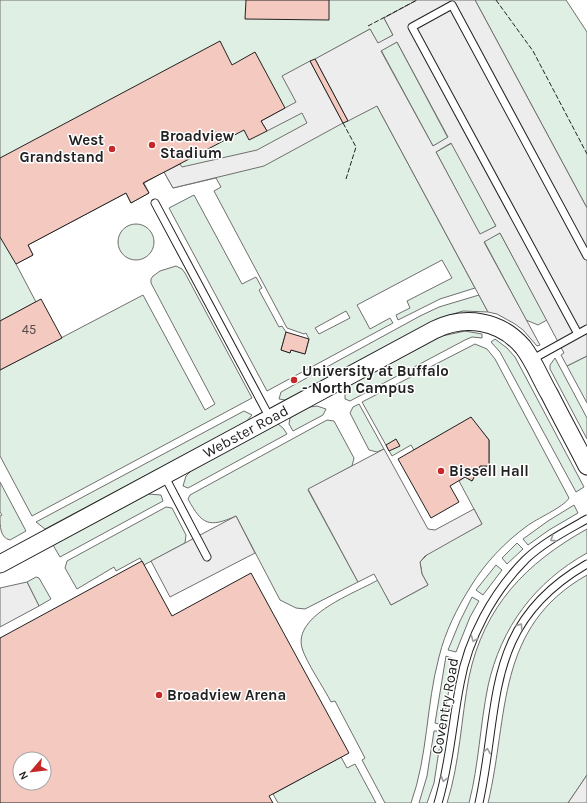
<svg xmlns="http://www.w3.org/2000/svg" width="587" height="803" viewBox="0 0 587 803" font-family="Karla,sans-serif">
<style>
.green{fill:#e0efe3;stroke:#6f6f6f;fill-rule:evenodd}
.parking{fill:#ededed;stroke:#6f6f6f;fill-rule:evenodd}
.building{fill:#f3c9c0;stroke:#222;fill-rule:evenodd}
.lines{fill:none;stroke-linecap:round;stroke-linejoin:round}
.service-casing{stroke:#222;stroke-width:9}
.tertiary-casing{stroke:#222;stroke-width:19}
.service{stroke:#fff;stroke-width:7}
.tertiary{stroke:#fff;stroke-width:17}
.fence{stroke:#222;stroke-width:1;stroke-dasharray:5 2;stroke-linecap:butt}
.oneway{stroke:#9c9c9c}
.poi-dot{fill:#c62828;stroke:#fff;stroke-width:1.5}
.labels{text-anchor:middle;stroke-width:3;stroke-linejoin:round;paint-order:stroke}
.number-label{font-size:13px;fill:#564c4a}
.poi-label{font-size:15px;font-weight:bold;fill:#222;stroke:#fff;text-anchor:start}
.street-label{font-size:15px;fill:#222;stroke:#fff}
</style>
<rect width="100%" height="100%" fill="#fff"/>
<path class="green" d="M0 0H417L384 18 393 35 378 44 370 29 316 59 377 106 475 288 440 299 398 320 396 315 410 308 407 301 452 278 442 260 357 305 370 329 390 318 393 323 267 391 169 208 194 195 242 284 256 277 262 288 259 290 279 327 282 326 286 332 281 350 290 353 291 350 305 354 309 339 306 333 304 334 287 328 214 191 221 187 216 178 173 188 164 172 144 183 149 193 131 203 126 193 28 245 33 255 16 264 36 302 0 321ZM346 311 350 318 319 334 315 328Z
M475 0H566L587 32V208Z
M397 42 448 138 433 146 381 50Z
M452 143 496 226 480 235 436 152Z
M118 242a18 18 0 1 1 36 0a18 18 0 1 1-36 0Z
M500 233 547 320 538 325 526 320 484 241Z
M176 266 182 269 185 273 252 398 32 516 0 456V370L143 295 205 410 215 404 151 283V279L153 276 160 271Z
M479 295 488 312 463 311 437 319 292 397 285 400 279 399 281 392 420 316 439 307Z
M465 331 482 334V338L472 337 465 340 350 401 345 399V393L352 384 442 336Z
M495 339 507 348 515 357 584 487 576 492 500 352 491 342Z
M475 344 487 349 495 359 569 498C564 507 536 519 527 526 505 542 485 563 471 586 457 608 445 632 439 657 426 705 428 756 411 803H385L362 760 365 758 335 701 331 702C324 688 306 662 302 648 293 615 355 593 378 580L391 605 428 585 422 574 420 562 431 551 482 524 459 481 465 477 472 481 480 466H489V440L471 418 414 450 411 445 392 456 362 402Z
M587 356V403L567 366Z
M555 358 587 418V439L550 369V365Z
M359 404 384 449 377 452 369 450 350 413 353 407Z
M317 406 326 409 323 415 293 431 289 424 290 418 310 407Z
M244 411 252 415 246 422 45 529 36 522Z
M327 420 334 421 354 458 352 466 308 490 358 582 305 609 296 608 280 600 236 516C209 528 202 525 188 499L190 495Z
M278 424 283 428 287 434 188 488 183 486 186 476 192 470Z
M0 482 26 531 10 540C0 538 0 526 0 516L2 515 0 512Z
M148 494 161 495 163 501 60 557 53 545Z
M574 505 578 513 549 530 528 545 523 539 548 521Z
M166 507 172 508 186 535 185 543 144 565 140 558 116 571 114 567 77 589 65 568 67 561Z
M587 529V553C535 582 501 627 488 686 480 725 479 764 469 803H447C460 762 461 719 469 677 484 606 526 563 587 529Z
M517 543 523 549 507 564 502 558Z
M496 565 502 570 483 595 476 590Z
M587 575V775L568 803H488C509 715 495 627 587 575Z
M36 577 39 578 51 599 39 606 27 582Z
M472 597 479 601 470 617 456 652 448 650 460 621Z
M446 656 454 659 443 725 435 723Z
M434 731H442L434 783 427 803H419L427 776Z
M341 757 347 768 355 764 376 803H278L273 794Z"/>
<path class="parking" d="M417 0H475L587 208V356L567 366 561 355 564 353 500 233 484 242 540 345 537 346 523 330 515 324 497 314 488 312 377 106 348 121 315 59 370 29 378 43 393 35 384 18ZM397 42 448 137 433 146 381 51ZM451 143 496 226 480 234 436 152Z
M310 61 343 123 264 166 173 188 164 172 180 164 182 167 257 150 307 123 302 113 267 131 261 121 296 102 282 76Z
M384 449 428 529 435 530 474 509 482 524 425 556 420 562 422 574 428 585 391 605 374 574 358 582 308 489Z
M236 516 255 553 170 597 151 561Z
M27 582 39 606 0 627V588Z
M587 775V803H568Z"/>
<path class="building" d="M246 0H329V20L245 19Z
M220 41 232 65 255 52 285 108 261 121 267 131 249 140 244 130 172 168 143 183 149 193 131 203 126 193 28 245 33 255 16 264 0 237V158Z
M315 59 348 121 343 123 310 61Z
M41 299 62 338 0 370V321Z
M286 332 309 339 305 354 291 350 290 353 281 350Z
M471 417 489 440V466H480L472 481 465 477 450 486 459 502 431 518 398 459Z
M396 439 400 446 389 451 386 445Z
M142 561 172 616 251 573 349 753 269 796 273 803H0V638ZM20 759H44V783H20Z"/>
<g class="lines">
<defs>
<path id="service" d="M155 203 270 418
M578 334 412 27 452 5 587 256
M531 360 587 329
M164 475 207 557
M438 803C450 764 452 724 460 684 468 638 493 592 526 559 544 542 566 531 587 519
M479 803C501 703 483 624 587 564"/>
<g id="tertiary">
<path id="s1" d="M0 564 434 330C465 315 500 320 523 347 534 361 541 380 550 395 562 419 575 442 587 466"/>
</g>
</defs>
<use href="#service" class="service-casing"/>
<use href="#tertiary" class="tertiary-casing"/>
<use href="#service" class="service"/>
<use href="#tertiary" class="tertiary"/>
<path class="fence" d="M496 0 533 51 587 154
M368 26 417 0
M343 123 356 147 346 179"/>
</g>
<defs><path id="oneway-chevron" d="M-2-3.5L2.5 0L-2 3.5" fill="none" stroke-width="1.6" stroke-linecap="round" stroke-linejoin="round"/></defs>
<g class="oneway">
<use href="#oneway-chevron" transform="translate(553 539) rotate(147)"/>
<use href="#oneway-chevron" transform="translate(520 626) rotate(-55)"/>
<use href="#oneway-chevron" transform="translate(474 639) rotate(112)"/>
<use href="#oneway-chevron" transform="translate(487 751) rotate(-81)"/>
<use href="#oneway-chevron" transform="translate(444 779) rotate(105)"/>
</g>
<g class="poi-dot">
<circle cx="152" cy="145" r="4"/>
<circle cx="112" cy="149" r="4"/>
<circle cx="294" cy="380" r="4"/>
<circle cx="441" cy="471" r="4"/>
<circle cx="159" cy="695" r="4"/>
</g>
<g class="labels">
<g class="number-label">
<text x="29" y="334">45</text>
</g>
<g class="poi-label">
<text x="160" y="141">Broadview<tspan x="160" dy="17">Stadium</tspan></text>
<text x="104" y="145" text-anchor="end">West<tspan x="104" dy="17">Grandstand</tspan></text>
<text x="302" y="376">University at Buffalo<tspan x="302" dy="17">- North Campus</tspan></text>
<text x="449" y="476">Bissell Hall</text>
<text x="167" y="700">Broadview Arena</text>
</g>
<g class="street-label">
<text dy="5" stroke="none"><textPath href="#s1" startOffset="279">Webster Road</textPath></text>
<text transform="translate(445 706) rotate(-80)" y="5">Coventry Road</text>
</g>
</g>
<g transform="translate(32 771) rotate(242)"><circle r="19" fill="#ffffff" stroke="#a7a7a7"/>
<path d="M0-3L7 15L0 10L-7 15Z" fill="#c62828"/>
<text y="-6" font-size="11" font-weight="bold" text-anchor="middle" fill="#222222">N</text>
</g>
</svg>
